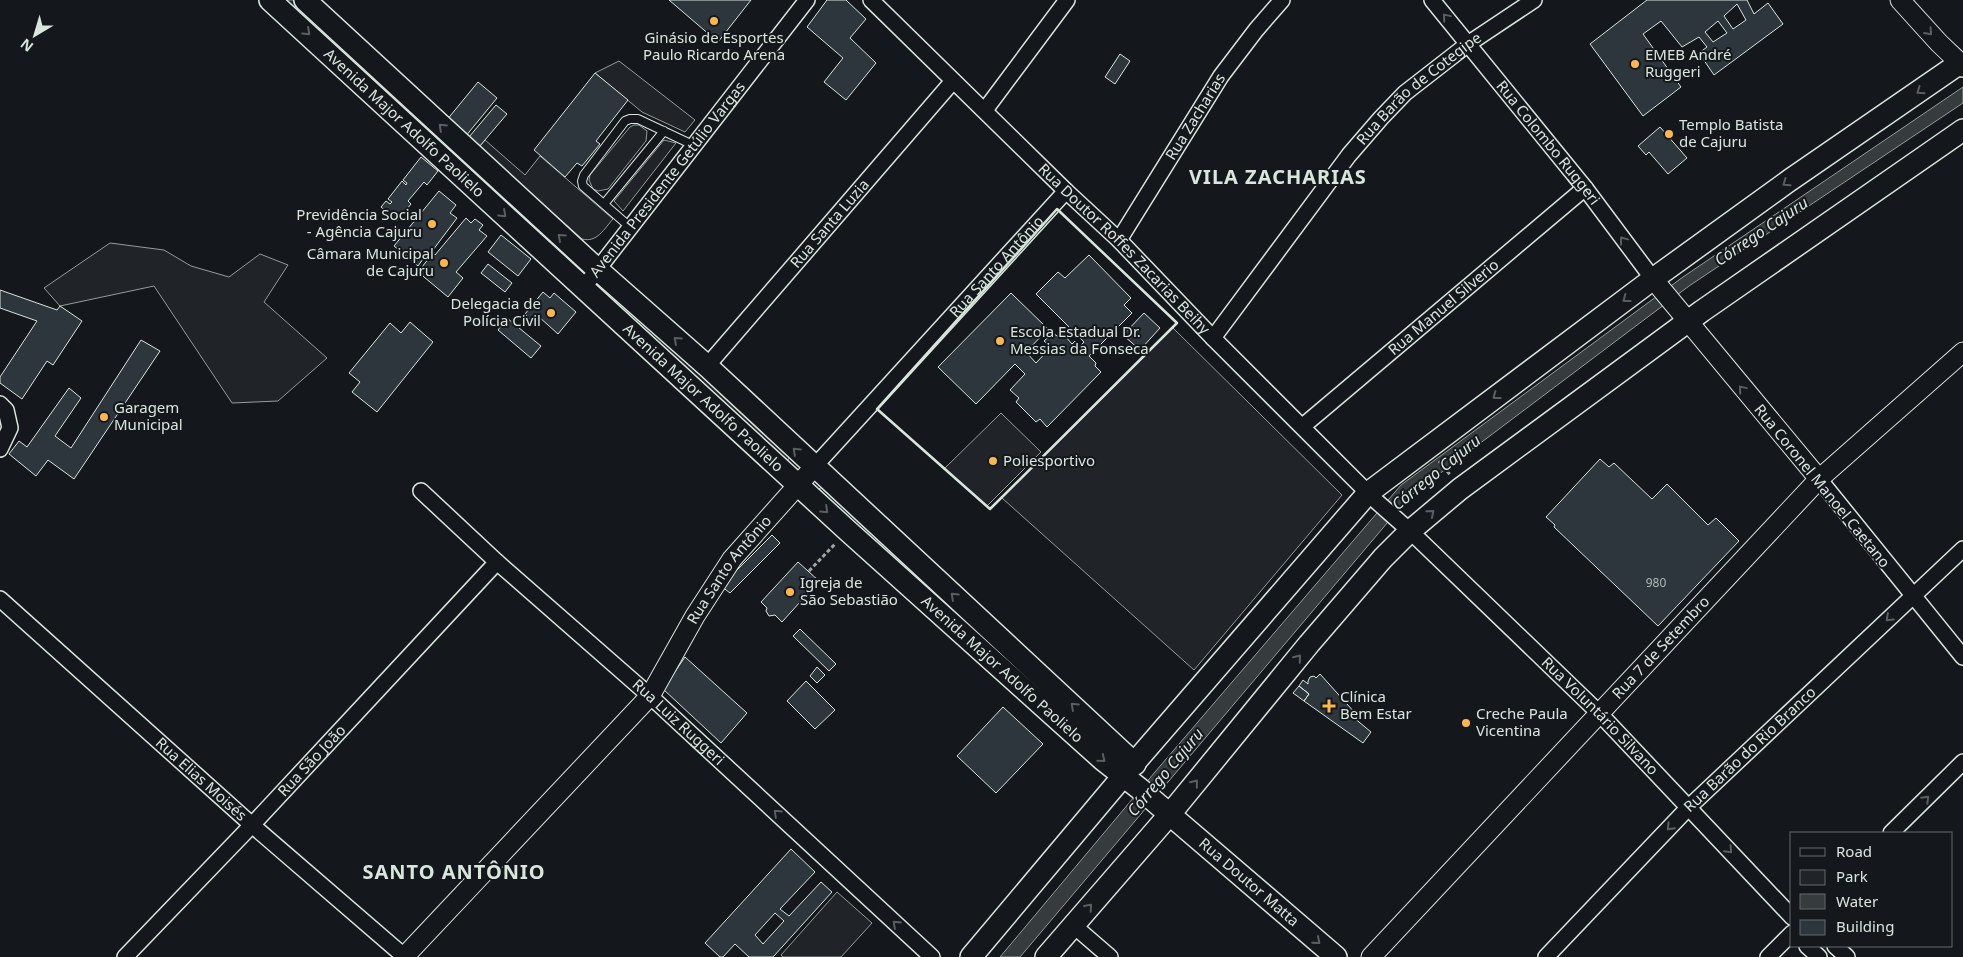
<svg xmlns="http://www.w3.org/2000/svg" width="1963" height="957" viewBox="0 0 1963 957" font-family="'Noto Sans',sans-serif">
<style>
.green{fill:#202428;stroke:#939e99}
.water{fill:#363b3e;stroke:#939e99}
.building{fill:#2c363c;stroke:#d8e6dc;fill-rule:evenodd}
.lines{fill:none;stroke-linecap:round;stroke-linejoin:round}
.service-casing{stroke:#d8e6dc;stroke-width:10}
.minor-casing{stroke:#d8e6dc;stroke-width:18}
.tertiary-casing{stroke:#d8e6dc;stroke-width:21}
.secondary-casing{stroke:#d8e6dc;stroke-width:24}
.path{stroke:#9da8a2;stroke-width:3;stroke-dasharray:4 2.5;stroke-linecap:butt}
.service{stroke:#14181c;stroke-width:8}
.minor{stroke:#14181c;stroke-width:15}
.tertiary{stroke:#14181c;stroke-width:19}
.secondary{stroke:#14181c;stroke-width:21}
.wall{stroke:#d8e6dc;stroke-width:2.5}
.oneway{stroke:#59605f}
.poi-dot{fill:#ffb74d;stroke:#14181c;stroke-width:2}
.labels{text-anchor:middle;stroke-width:4;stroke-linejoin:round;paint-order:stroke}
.number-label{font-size:12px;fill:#adbab4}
.poi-label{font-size:15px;fill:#d8e6dc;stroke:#14181c;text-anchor:start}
.street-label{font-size:15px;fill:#d8e6dc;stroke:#14181c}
.water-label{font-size:16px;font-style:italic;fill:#d8e6dc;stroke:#14181c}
.district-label{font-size:20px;font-weight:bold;letter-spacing:1px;fill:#d8e6dc;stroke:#14181c}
</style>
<rect width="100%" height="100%" fill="#14181c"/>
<path class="green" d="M282 0H293L456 149 452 154Z
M619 61 695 120 685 132 642 112 595 73Z
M634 125H639L647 131 646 141 608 189 598 191 593 189 589 180 590 175 630 127Z
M485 140 525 175 540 156 613 219C604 229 597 243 582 239L479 147Z
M664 140 676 143 623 211 614 201Z
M476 171 570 258V262L472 175Z
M110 243 164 250 191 266 229 277 260 254 288 265 264 302 327 358 278 401 232 403 154 286 60 306 44 288Z
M613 301H618L789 455V459L786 460Z
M1173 328 1342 495 1194 670 1002 498Z
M1001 413 1041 452 987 506 944 469Z
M820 488H822L1107 751 818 491Z
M837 892 872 923 841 957H783L781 955Z"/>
<path class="water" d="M1963 87V103L1689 286 1410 496 1020 957H1000L1155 772 1401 485 1683 277Z"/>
<path class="building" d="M669 0H751L718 42Z
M827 0H846L866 19 850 38 876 63 846 100 824 82 843 58 807 27Z
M1647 0H1747L1754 14 1768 3 1783 24 1714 75 1699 53 1707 47 1699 37 1682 47 1661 21 1643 34 1681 87 1643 116 1590 44ZM1737 4 1746 20 1733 29 1724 16ZM1718 21 1727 33 1713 42 1705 32Z
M1120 54 1130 61 1115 84 1105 77Z
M595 73 628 100 596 141 600 144 582 166 577 163 565 177 534 150Z
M478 82 497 98 465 137 446 121Z
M496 105 507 114 479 147 469 137Z
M1660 127 1687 158 1668 174 1649 152 1646 155 1638 146Z
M421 157 438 171 427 185 424 182 408 201 411 204 397 221 381 207 386 201 390 204 392 202 388 199 402 181 406 185 407 183 403 180Z
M439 191 456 205 450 213 457 218 427 258 417 250 411 257 413 259 417 253 423 259 418 266 394 246Z
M466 218 471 223 475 219 483 225 479 230 487 236 456 272 463 278 448 297 418 272 433 253 435 255Z
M501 235 531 259 518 276 488 252Z
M1089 255 1131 298 1124 305 1132 313 1089 356 1096 363 1095 366 1101 372 1047 427 1040 419 1036 422 1016 402 1019 398 1010 390 1025 374 1015 364 976 404 938 367 1011 293 1048 329 1026 352 1036 363 1051 347 1044 341 1053 333 1057 336H1065L1072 344 1075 341 1080 346 1084 342 1036 294 1058 272 1065 278Z
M488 264 512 283 505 292 481 273Z
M0 290 57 310 60 306 82 321 53 365 47 361 22 399 0 383V377L37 321 0 308Z
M543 292 550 298 554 293 576 312 558 334 538 316 533 322 525 314Z
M1144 313 1160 328 1140 350 1123 335Z
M507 318 541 346 531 358 498 330Z
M410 322 433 342 377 412 352 392 360 382 349 373 390 323 401 333Z
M141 340 160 351 74 479 48 460 36 476 9 454 19 441 27 447 69 388 81 398 55 436 71 448Z
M1600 459 1609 467 1614 463 1652 499 1667 484 1708 525 1716 518 1739 541 1658 626 1554 527 1555 525 1546 517Z
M772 535 780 543 730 593 721 586Z
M798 562 819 581 782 622 775 615 769 616 766 611 767 608 761 602Z
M800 629 836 664 829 671 793 636Z
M685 657 747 713 721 743 663 689Z
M817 667 825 675 817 683 810 676Z
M1320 674 1356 714 1353 717 1371 732 1363 743 1304 701 1309 694 1299 686 1303 680 1308 684V681L1310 677 1314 676 1316 678Z
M806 681 835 710 815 729 787 701Z
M1299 686 1309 694 1304 701 1293 693Z
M1003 707 1043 744 996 793 957 756Z
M791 849 815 872 780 909 789 916 821 882 832 892 773 957H749L735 944 723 957H720L705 943ZM775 913 784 921 763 944 755 935Z"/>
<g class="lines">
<defs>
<path id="service" d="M604 204 664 131
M630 227 583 186 582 181 584 175 625 121 630 119H638L693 145"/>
<g id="minor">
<path id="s1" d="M871 0 1066 191 1119 240 1213 338 1375 500 1410 531 1599 713 1792 917"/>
<path id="s2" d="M1432 0 1585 188 1653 279"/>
<path d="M985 110 1067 0"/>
<path id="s3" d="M1119 240 1221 76 1256 30 1282 0"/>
<path id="s4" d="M584 287 807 0"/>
<path id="s5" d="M1213 338 1349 155 1381 118 1405 93 1468 44 1534 0"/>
<path id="s6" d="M707 366 953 81"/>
<path d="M0 404 6 410 10 428 0 449"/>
<path id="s7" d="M1303 426 1585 188"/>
<path id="s8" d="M814 467 1066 191"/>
<path d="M1819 479 1963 657"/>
<path id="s9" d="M421 491 497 562 650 696 932 957"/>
<path id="s10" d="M0 599 252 825 405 957"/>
<path d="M1891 833 1963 762"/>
<path d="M1073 925 1110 957"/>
<path d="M1807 946 1819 957"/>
<path d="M1835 946 1847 957"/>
<path id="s11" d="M125 957 252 825 497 562"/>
<path id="s12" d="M1546 957 1689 807 1963 549"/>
<path d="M1768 957 1792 933"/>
</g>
<g id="tertiary">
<path d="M1900 0 1939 43 1960 63"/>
<path d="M1653 279 1819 479"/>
<path id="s13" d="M404 957 650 696 695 616 732 559 814 467"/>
<path id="s14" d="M1371 957 1819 479 1963 352"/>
</g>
<g id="secondary">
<path id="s15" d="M270 0 848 531 1103 760 1140 789 1336 957"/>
<path d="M305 0 597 269 707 366 1135 764"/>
<path d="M971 957 1124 775 1368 493 1653 279 1790 180 1960 63 1963 66"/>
<path d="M1046 957 1170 814 1309 644 1383 558 1410 531 1460 489 1702 311 1963 130"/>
</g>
</defs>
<use href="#service" class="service-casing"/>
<use href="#minor" class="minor-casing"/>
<use href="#tertiary" class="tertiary-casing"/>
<use href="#secondary" class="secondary-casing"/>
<path class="path" d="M1439 461 1451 476
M809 571 836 543"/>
<use href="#service" class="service"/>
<use href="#minor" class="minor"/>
<use href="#tertiary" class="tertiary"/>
<use href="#secondary" class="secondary"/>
<path class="wall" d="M1057 209 1177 323 990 509 877 409Z"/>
</g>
<defs><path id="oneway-chevron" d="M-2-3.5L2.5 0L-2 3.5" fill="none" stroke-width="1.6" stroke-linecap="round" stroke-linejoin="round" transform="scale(1.25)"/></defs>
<g class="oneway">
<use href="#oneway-chevron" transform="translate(1446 17) rotate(-130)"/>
<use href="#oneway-chevron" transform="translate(307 32) rotate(43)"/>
<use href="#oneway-chevron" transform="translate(1929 32) rotate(48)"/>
<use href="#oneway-chevron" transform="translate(1920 91) rotate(145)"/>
<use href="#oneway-chevron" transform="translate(442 127) rotate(-137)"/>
<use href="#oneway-chevron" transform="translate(1786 183) rotate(145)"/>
<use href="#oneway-chevron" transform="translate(503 214) rotate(43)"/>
<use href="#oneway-chevron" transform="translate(561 237) rotate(-138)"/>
<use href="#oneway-chevron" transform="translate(1623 240) rotate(-127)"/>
<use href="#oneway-chevron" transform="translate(1626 299) rotate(143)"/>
<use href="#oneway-chevron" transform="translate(677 340) rotate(-138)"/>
<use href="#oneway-chevron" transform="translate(1742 389) rotate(-130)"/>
<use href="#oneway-chevron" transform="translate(1496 396) rotate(143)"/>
<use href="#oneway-chevron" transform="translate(796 451) rotate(-137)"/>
<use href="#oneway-chevron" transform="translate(825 510) rotate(43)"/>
<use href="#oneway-chevron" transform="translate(1431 513) rotate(-40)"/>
<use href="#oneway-chevron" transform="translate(954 596) rotate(-137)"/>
<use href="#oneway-chevron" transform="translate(1889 618) rotate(137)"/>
<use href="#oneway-chevron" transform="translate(1298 658) rotate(-51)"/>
<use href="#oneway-chevron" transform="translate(1074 706) rotate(-137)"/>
<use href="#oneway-chevron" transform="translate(1102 759) rotate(39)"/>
<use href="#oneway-chevron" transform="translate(1195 783) rotate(-51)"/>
<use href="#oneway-chevron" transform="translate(1926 799) rotate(-45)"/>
<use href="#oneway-chevron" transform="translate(777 813) rotate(-137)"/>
<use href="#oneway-chevron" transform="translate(1670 827) rotate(134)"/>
<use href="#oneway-chevron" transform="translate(1729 850) rotate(47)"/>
<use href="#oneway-chevron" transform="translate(1089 907) rotate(-49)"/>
<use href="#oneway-chevron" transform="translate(896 924) rotate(-137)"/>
<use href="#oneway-chevron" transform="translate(1317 941) rotate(41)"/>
</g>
<g class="poi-dot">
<circle cx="714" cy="21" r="5"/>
<circle cx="1635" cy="64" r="5"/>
<circle cx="1669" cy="134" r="5"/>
<circle cx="432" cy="224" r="5"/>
<circle cx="444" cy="263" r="5"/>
<circle cx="551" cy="313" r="5"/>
<circle cx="1000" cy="341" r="5"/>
<circle cx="104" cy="417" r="5"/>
<circle cx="993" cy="461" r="5"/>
<circle cx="790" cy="592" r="5"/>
<path d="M1326.5 698.5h5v5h5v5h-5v5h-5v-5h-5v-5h5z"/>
<circle cx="1466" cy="723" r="5"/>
</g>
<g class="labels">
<g class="number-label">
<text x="1656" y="587">980</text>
</g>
<g class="poi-label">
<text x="714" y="43" text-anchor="middle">Ginásio de Esportes<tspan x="714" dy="17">Paulo Ricardo Arena</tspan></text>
<text x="1645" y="60">EMEB André<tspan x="1645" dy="17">Ruggeri</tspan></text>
<text x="1679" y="130">Templo Batista<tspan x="1679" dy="17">de Cajuru</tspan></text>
<text x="422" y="220" text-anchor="end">Previdência Social<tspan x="422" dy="17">- Agência Cajuru</tspan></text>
<text x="434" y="259" text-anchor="end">Câmara Municipal<tspan x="434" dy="17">de Cajuru</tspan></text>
<text x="541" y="309" text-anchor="end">Delegacia de<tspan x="541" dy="17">Polícia Civil</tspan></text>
<text x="1010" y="337">Escola Estadual Dr.<tspan x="1010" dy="17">Messias da Fonseca</tspan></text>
<text x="114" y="413">Garagem<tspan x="114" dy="17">Municipal</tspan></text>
<text x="1003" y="466">Poliesportivo</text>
<text x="800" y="588">Igreja de<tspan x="800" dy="17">São Sebastião</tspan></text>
<text x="1340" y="702">Clínica<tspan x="1340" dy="17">Bem Estar</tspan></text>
<text x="1476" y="719">Creche Paula<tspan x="1476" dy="17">Vicentina</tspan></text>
</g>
<g class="street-label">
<text dy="5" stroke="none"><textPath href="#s5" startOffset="325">Rua Barão de Cotegipe</textPath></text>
<text dy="5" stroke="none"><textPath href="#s3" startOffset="145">Rua Zacharias</textPath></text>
<text dy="5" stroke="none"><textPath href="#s15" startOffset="182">Avenida Major Adolfo Paolielo</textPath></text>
<text dy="5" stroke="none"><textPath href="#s2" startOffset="184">Rua Colombo Ruggeri</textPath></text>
<text dy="5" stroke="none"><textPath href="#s4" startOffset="136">Avenida Presidente Getúlio Vargas</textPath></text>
<text dy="5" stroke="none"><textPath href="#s6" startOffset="188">Rua Santa Luzia</textPath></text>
<text dy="5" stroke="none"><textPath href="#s1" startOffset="355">Rua Doutor Roffes Zacarias Beihy</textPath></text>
<text dy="5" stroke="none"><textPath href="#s8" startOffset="271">Rua Santo Antônio</textPath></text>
<text dy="5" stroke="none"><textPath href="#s7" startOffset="184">Rua Manuel Silverio</textPath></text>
<text dy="5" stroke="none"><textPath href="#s15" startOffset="588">Avenida Major Adolfo Paolielo</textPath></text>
<text transform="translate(1822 486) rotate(51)" y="5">Rua Coronel Manoel Caetano</text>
<text dy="5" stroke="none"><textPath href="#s13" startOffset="508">Rua Santo Antônio</textPath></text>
<text dy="5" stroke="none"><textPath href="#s14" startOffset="424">Rua 7 de Setembro</textPath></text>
<text dy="5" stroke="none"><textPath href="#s15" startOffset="992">Avenida Major Adolfo Paolielo</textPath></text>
<text dy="5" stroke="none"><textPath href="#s1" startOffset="1022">Rua Voluntário Silvano</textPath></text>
<text dy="5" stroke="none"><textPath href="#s9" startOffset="346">Rua Luiz Ruggeri</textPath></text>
<text dy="5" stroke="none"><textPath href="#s12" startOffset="291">Rua Barão do Rio Branco</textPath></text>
<text dy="5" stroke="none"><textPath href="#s11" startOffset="271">Rua São João</textPath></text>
<text dy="5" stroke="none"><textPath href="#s10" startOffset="270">Rua Elias Moisés</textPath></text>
<text dy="5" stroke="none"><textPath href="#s15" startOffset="1318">Rua Doutor Matta</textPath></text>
</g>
<g class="water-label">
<text transform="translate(1761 231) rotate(-34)" y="6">Córrego Cajuru</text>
<text transform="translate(1436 472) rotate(-39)" y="6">Córrego Cajuru</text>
<text transform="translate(1165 772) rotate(-50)" y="6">Córrego Cajuru</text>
</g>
<g class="district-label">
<text x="1278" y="184">VILA ZACHARIAS</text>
<text x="454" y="879">SANTO ANTÔNIO</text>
</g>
</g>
<rect x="1790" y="832" width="162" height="115" fill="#14181c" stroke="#626a69"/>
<rect x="1800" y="848" width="25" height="8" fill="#14181c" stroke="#626a69"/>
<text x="1836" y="857" font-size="15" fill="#d8e6dc">Road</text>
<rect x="1800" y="870" width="25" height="15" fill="#202428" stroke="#626a69"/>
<text x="1836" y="882" font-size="15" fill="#d8e6dc">Park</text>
<rect x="1800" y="894" width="25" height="15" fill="#363b3e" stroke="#626a69"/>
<text x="1836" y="907" font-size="15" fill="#d8e6dc">Water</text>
<rect x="1800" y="920" width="25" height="15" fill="#2c363c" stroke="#626a69"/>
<text x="1836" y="932" font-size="15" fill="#d8e6dc">Building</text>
<g transform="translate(35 35) rotate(218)" stroke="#14181c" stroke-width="4" paint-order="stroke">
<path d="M0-4L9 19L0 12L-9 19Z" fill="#d8e6dc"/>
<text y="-8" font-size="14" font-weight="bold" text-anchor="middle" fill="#d8e6dc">N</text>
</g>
</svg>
